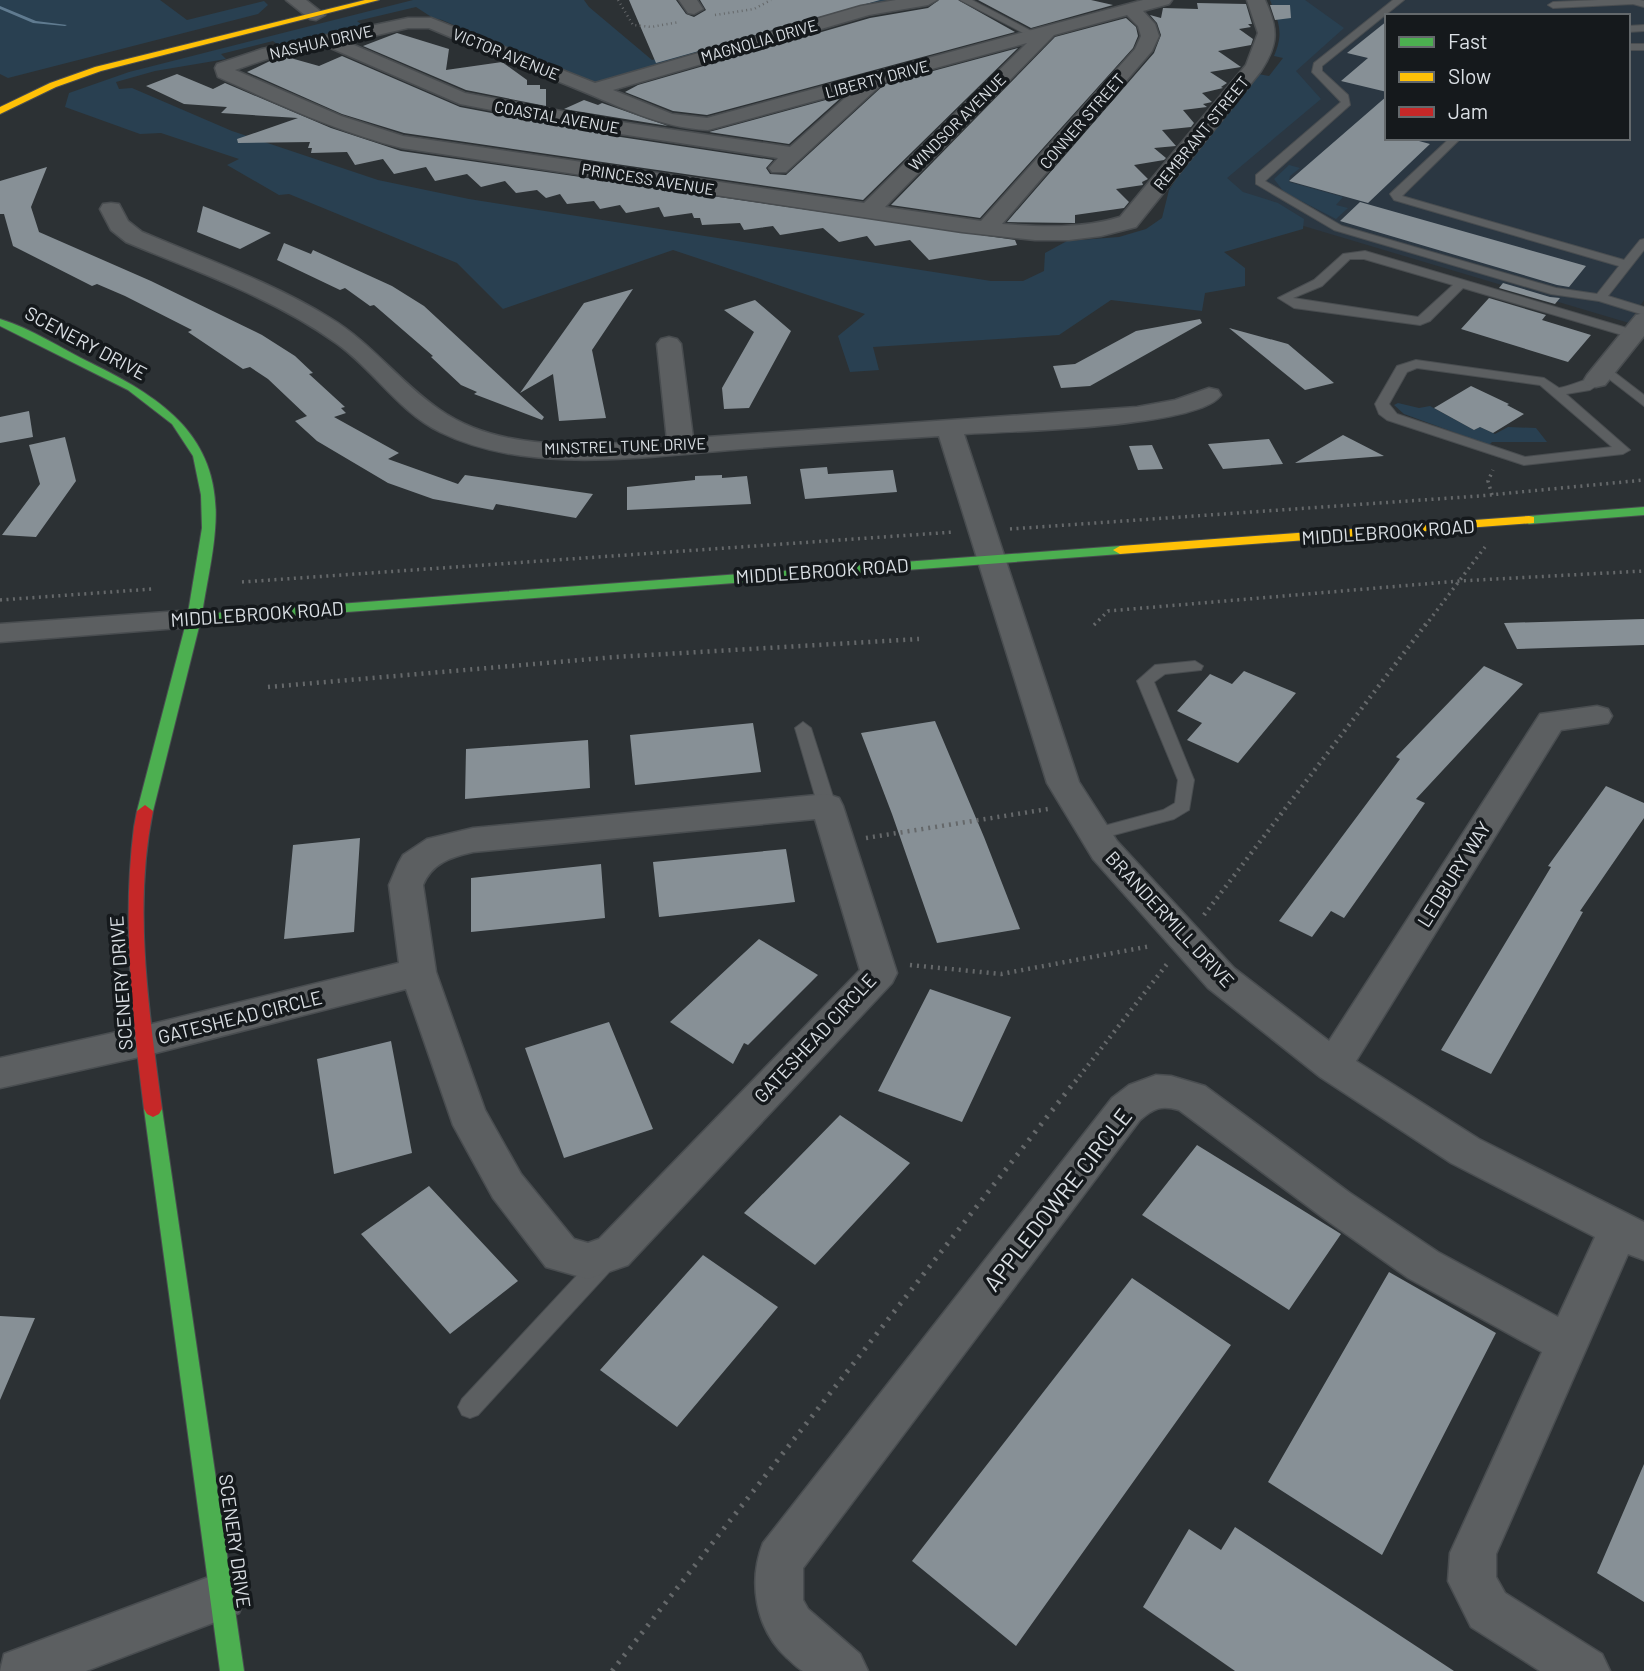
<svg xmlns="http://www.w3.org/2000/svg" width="1644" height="1671" viewBox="0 0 1644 1671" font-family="Barlow,sans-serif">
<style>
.built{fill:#2b3742;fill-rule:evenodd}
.green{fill:#294051}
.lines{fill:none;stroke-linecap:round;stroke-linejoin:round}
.stream{fill:#607b90;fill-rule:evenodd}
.building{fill:#879096}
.lane-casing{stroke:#494d50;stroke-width:2}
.street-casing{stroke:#494d50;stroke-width:3}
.fast-casing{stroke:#494d50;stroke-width:2}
.slow-casing{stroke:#494d50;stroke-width:2}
.jam-casing{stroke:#494d50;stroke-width:2}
.path-far3{stroke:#65686a;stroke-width:2.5;stroke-dasharray:1 3.5;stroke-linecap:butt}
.path-far2{stroke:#65686a;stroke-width:3.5;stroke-dasharray:2 4.5;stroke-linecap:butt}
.path-far1{stroke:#65686a;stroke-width:4.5;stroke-dasharray:2 5;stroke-linecap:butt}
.path{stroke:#65686a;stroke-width:5;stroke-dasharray:2.5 7;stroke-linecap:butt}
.lane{fill:#5c5f61;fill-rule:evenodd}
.street{fill:#5c5f61;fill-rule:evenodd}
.fast{fill:#4caf50;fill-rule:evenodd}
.slow{fill:#ffc107;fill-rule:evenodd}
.jam{fill:#c62828;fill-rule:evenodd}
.labels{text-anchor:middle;stroke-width:7;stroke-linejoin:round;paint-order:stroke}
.far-street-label{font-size:16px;fill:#dbe0e5;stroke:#15191c}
.street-label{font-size:19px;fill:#dbe0e5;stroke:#15191c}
.near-street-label{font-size:23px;fill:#dbe0e5;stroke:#15191c}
</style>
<rect width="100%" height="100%" fill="#2c3134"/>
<path class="built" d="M1294 0H1644V300L1629 323 1186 191 1315 35ZM1387 16H1628V138H1387Z"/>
<path class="green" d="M0 0H160L187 20 264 1 268 5 258 14 8 78 0 74Z
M413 0H584L589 7 652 60 789 22 848 0H889L593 85 442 20 433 18 416 7 357 21 366 28 280 46 273 41 221 54 226 59 155 71 116 82 119 89 132 88 232 131 378 180 469 199 991 281H1023L1044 271 1045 253 1067 241 1119 237 1146 229 1162 218 1169 190 1190 158 1258 74 1269 76 1283 58 1274 56C1284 33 1279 23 1270 0H1305L1344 28 1296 71 1321 99 1227 178 1243 192 1278 203 1304 219 1303 229 1224 252 1245 268V286L1205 293 1202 311 1111 300 1059 335 873 347 879 370 850 372 838 336 865 314 673 250 503 309 457 263 289 194 279 195 227 165 239 159 161 133 140 134 65 107 69 93 129 72Z
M1289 165 1300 168 1290 176 1289 182 1343 197 1336 205 1348 208 1336 219 1284 192 1274 179Z
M1398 403 1419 408 1430 406 1474 430 1480 427 1495 434 1508 427 1536 428 1547 442H1492L1489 445 1404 414 1394 405Z"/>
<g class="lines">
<path class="stream" d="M0 6 36 21 67 25 65 26 33 23 0 9Z"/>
</g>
<path class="building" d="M629 0H676L686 14 694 17 706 10 700 0H880L656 63Z
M939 0H958L1015 32 707 115 673 111 625 92 638 85 870 18 928 8Z
M978 0H1091L1113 5 1031 28Z
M1197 3 1246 4 1252 24H1248L1251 27 1239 29 1253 39 1251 45 1218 51 1241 67 1210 72 1227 83 1221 87 1223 88 1202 93 1212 102 1203 104 1207 107 1183 110 1194 123 1191 127 1162 130 1176 146 1154 148 1166 158 1164 160 1134 165 1148 179 1142 182 1143 185 1116 189 1129 202 1124 208 1075 215V223L1007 222 1154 53 1161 35 1157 23 1150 15 1161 18 1163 8 1198 9Z
M1270 5H1290L1291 18 1275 20Z
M1126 18 1136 27 1138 36 1133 48 980 218 891 205 1055 37Z
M1387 21V92L1341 81 1368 58 1347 53Z
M397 33 449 49 446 70 502 62 527 80V85H540V89H546V106L466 90 363 46Z
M1018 48 863 200 404 133 342 114 247 72 270 61 287 57 319 66 342 56 460 107 614 136 773 160 766 168 770 174 786 175 885 84Z
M177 74 213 89 225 83 331 128 401 151 1015 240 1017 245 929 260 910 240 875 246 867 236 839 242 823 228 780 235 773 226 744 230 740 223 702 225 700 218H694L692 213 664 217 659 207 626 213 620 205 600 209 594 201 567 204 560 194 546 198 537 190 516 193 505 181 481 187 467 174 435 181 426 167 394 174 383 159 355 165 347 152 311 153 312 148H308L310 142 238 143 237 139 298 118 221 113 227 107 184 104 146 86Z
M844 95 789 144 709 132Z
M1387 96V138H1408L1430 144 1368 203 1289 181Z
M584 100 598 105 602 103 668 126 564 109Z
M47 167 31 207 39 232 151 281 262 335 295 356 313 373 309 374 345 407 341 408 346 413 334 417 399 453 388 459 458 484 465 475 593 494 576 518 496 504 493 510 433 499 388 483 317 441 295 421 307 416 268 379 250 367 243 369 188 332 192 330 125 296 97 284 92 286 13 246 4 214H0V181Z
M1360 202 1586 266 1569 287 1557 285 1340 221Z
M203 206 271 233 240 249 197 232Z
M284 243 311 254 313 250 392 286 424 306 544 417 542 420 474 394 477 392 461 385 431 357 433 356 374 305 370 306 345 288 340 290 277 260Z
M1503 283 1550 297 1560 298 1555 304 1499 288Z
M633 289 592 350 606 418 559 421 553 374 520 393 584 303Z
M1489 298 1546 315 1542 320 1591 335 1568 362 1461 329Z
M755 300 791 331 749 408 724 409 722 388 754 332 724 310Z
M1200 319 1202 323 1090 386 1061 388 1053 366 1075 364 1136 331Z
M1229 328 1288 344 1334 383 1305 390Z
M1471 386 1509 404 1507 405 1524 414 1493 433 1480 427 1474 430 1434 408Z
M29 411 33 437 0 443V417Z
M1343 435 1384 456 1295 463Z
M65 437 76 481 36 537 2 535 40 484 29 445Z
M1269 439 1283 464 1223 469 1208 444Z
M1152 445 1163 469 1138 470 1129 446Z
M827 467 828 474 893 470 897 492 805 499 800 469Z
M722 475V478L747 476 751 504 627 510V487L695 480V476Z
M1644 619V645L1517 649 1504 623Z
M1484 666 1523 684 1416 799 1425 803 1344 918 1331 911 1312 937 1279 921 1400 759 1396 757Z
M1244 671 1296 693 1238 763 1187 740 1202 723 1177 711 1210 674 1232 684Z
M935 721 984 837 1020 929 937 943 892 814 861 733Z
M753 723 761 772 635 785 630 735Z
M588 740 590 788 465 799 466 749Z
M1606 786 1644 803V818L1580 911 1583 912 1491 1074 1441 1050 1551 867 1548 866Z
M360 838 354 932 284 939 293 845Z
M786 849 795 902 659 917 653 862Z
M601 864 605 918 471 932V878Z
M759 939 818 975 748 1045 744 1043 733 1064 670 1022Z
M930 989 1011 1017 962 1122 878 1091Z
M609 1022 653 1129 564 1158 525 1048Z
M391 1041 412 1153 334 1174 317 1059Z
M840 1115 910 1163 815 1265 744 1213Z
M1197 1145 1341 1234 1289 1310 1142 1215Z
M429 1186 518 1281 450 1334 361 1234Z
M703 1255 778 1307 677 1427 600 1370Z
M1389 1272 1496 1333 1382 1555 1268 1482Z
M1132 1278 1231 1345 1016 1646 912 1561Z
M0 1316 35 1318 0 1400Z
M1644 1464V1602L1597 1573Z
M1235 1527 1454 1671H1235L1143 1607 1189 1529 1221 1550Z"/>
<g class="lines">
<defs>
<path id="lane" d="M960 0H972L1041 36 1033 38Z
M1393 0H1404L1322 66V71L1348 95 1350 105 1265 181 1342 226 1556 288 1597 294 1619 266 1394 200 1390 194 1392 192 1450 138H1461L1402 196 1624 260 1640 240 1644 239V250L1608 296 1644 307V315L1599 301 1551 294 1334 230 1256 184V175L1341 102 1312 72 1314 63Z
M1598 0H1640L1644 1V7L1633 4 1553 8 1548 5 1553 2Z
M1644 25V31L1628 32V26Z
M1628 44H1644V50H1628Z
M1365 251 1637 331 1639 334 1633 338 1629 337 1463 288 1430 321 1420 325 1294 308 1278 298 1314 280 1343 254ZM1350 259H1364L1453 285 1418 317 1293 298 1322 286Z
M1416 360 1544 378 1559 388C1571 386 1591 376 1601 377V383L1590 390 1566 394 1630 450 1623 454 1524 465 1387 420 1379 414 1375 404 1397 366ZM1417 368 1540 385 1612 447 1525 457 1397 414 1389 404 1407 372Z
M1605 365 1644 395V406L1600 372V366Z
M1195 661 1203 666 1201 670 1165 674 1154 682 1194 780 1189 810 1174 819 1095 840 1089 838 1086 834 1089 830 1163 810 1175 803 1178 780 1137 681 1155 665Z
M803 722 811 728 836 806 833 810H821L818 806 795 728Z
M603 1253 611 1256 614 1263 611 1270 478 1415 470 1418 462 1415 458 1407 462 1399 595 1256Z"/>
<path id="street" d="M286 0H306L325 15 316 20 310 19Z
M679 0H697L703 9 694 14 688 13Z
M896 0H937L928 5 869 15 613 90 672 114 707 118 1143 0H1172L1169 4 1143 11 1155 24 1159 36 1152 51 1002 224C1043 227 1081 229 1120 217L1246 65 1258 33 1247 0H1265C1278 29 1279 43 1261 71L1136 227 1101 236 1069 240H1035L962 232 402 148C338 132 278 104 218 77L215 68 217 64 262 49 408 18H431L595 83 861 6ZM1127 15 1138 26 1141 36 1135 49 981 221 885 207 1054 35ZM408 28H429C478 49 528 69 577 89 619 106 661 128 708 130L854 90 790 147 614 121 465 93 347 42ZM1027 43 864 203 403 136 341 116 235 70 267 59 326 46 460 104 614 133 778 158 769 168 772 172H786L884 82Z
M111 203 119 204 128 221 142 232C205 259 272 282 330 318 372 343 400 383 440 410 503 454 595 445 667 440L657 344 661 339 669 337 677 339 681 344 693 438 1137 407 1175 400 1209 388 1218 390 1221 395C1199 428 1009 431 964 434L1079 782 1117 841 1234 968 1329 1041 1540 714 1597 706 1608 709 1612 716 1608 723 1561 730 1356 1061 1479 1139 1644 1222V1260L1628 1254 1496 1554V1577L1505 1593 1602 1654 1610 1671H1540L1471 1627 1448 1581 1450 1553 1542 1352 1408 1278 1322 1217 1179 1110C1161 1105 1154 1108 1140 1120L803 1568V1600L808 1609 860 1654 868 1671C854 1671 813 1671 803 1671 797 1668 791 1661 786 1657 755 1628 748 1581 763 1543L1112 1098 1129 1085 1156 1075 1171 1076 1205 1086 1350 1193 1438 1252 1558 1317 1595 1237 1451 1163 1320 1077 1208 988 1093 859 1047 783 939 436C873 440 808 444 743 449 648 456 529 476 440 432 398 411 373 369 336 343 272 297 197 272 126 242L111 230 100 209 103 204Z
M1644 313V336L1605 385 1596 387 1587 385 1584 380 1587 375 1636 315Z
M194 610 204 612 209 619 204 626 0 642V624Z
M827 794 839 798 843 806 897 973 892 983 628 1265 588 1279 546 1267 493 1198 453 1125 406 989 144 1056 0 1088V1058L144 1026 399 963 389 885 398 864 403 855 427 839 473 828ZM815 819 860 970 599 1239 588 1243 574 1239 521 1174 485 1110 436 972 423 885C432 863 451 857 473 852Z
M222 1572 239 1579 246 1596 239 1613 86 1671H0L4 1654Z"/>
<path id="fast" d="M0 319C31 328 62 349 91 363 164 399 223 438 215 530 213 558 206 586 202 614L1120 546 1127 550 1120 554 200 623 153 811 145 817 137 811 187 619 202 528 201 495 193 456 172 424 128 390 0 326Z
M1644 507V515L1529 524 1523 520 1529 516Z
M153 1101 159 1104 162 1109 244 1671H220L144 1109 147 1104Z"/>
<path id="slow" d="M365 0H379L101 71 56 87 0 114V107L50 83 95 67Z
M1529 516 1534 517V523L1120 554 1113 550 1120 546Z"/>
<path id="jam" d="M145 805 153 811C133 908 149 1012 162 1109L159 1114 153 1117 147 1114 144 1109C132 1015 122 921 134 827L137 811Z"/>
</defs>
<use href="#lane" class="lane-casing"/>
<use href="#street" class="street-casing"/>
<use href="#fast" class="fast-casing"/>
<use href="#slow" class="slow-casing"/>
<use href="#jam" class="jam-casing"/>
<path class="path-far3" d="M618 0 633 25 651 27 679 22
M715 15 754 9 771 0
M1512 140 1514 138"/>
<path class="path-far2" d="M1492 495 1488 481 1493 470
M1010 529 1479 496 1644 480
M242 582 954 532
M0 600 152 589
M1094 625 1108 611 1459 581 1644 571
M1425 626 1485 547"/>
<path class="path-far1" d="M268 687 615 657 919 639
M866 838 1048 809
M1204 915 1426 624
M910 965 1001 974 1151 946
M1075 1082 1167 964"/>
<path class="path" d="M612 1671 1076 1080"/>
<use href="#lane" class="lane"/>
<use href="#street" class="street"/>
<use href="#fast" class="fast"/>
<use href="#slow" class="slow"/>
<use href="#jam" class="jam"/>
</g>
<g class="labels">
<g class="far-street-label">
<text transform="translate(759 41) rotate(-16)" y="6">MAGNOLIA DRIVE</text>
<text transform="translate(321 42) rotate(-13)" y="6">NASHUA DRIVE</text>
<text transform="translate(506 54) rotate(22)" y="6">VICTOR AVENUE</text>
<text transform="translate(877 79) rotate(-15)" y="6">LIBERTY DRIVE</text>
<text transform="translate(557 117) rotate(10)" y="6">COASTAL AVENUE</text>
<text transform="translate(1082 121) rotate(-49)" y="6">CONNER STREET</text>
<text transform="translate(957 122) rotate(-45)" y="6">WINDSOR AVENUE</text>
<text transform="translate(1201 133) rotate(-51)" y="6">REMBRANT STREET</text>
<text transform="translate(648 179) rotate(9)" y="6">PRINCESS AVENUE</text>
<text transform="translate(625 446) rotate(-2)" y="6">MINSTREL TUNE DRIVE</text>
</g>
<g class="street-label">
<text transform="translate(86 343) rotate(28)" y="7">SCENERY DRIVE</text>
<text transform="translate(1388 532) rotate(-4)" y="7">MIDDLEBROOK ROAD</text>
<text transform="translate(822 571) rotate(-4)" y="7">MIDDLEBROOK ROAD</text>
<text transform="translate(257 614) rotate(-4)" y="7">MIDDLEBROOK ROAD</text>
<text transform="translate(1454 874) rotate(-58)" y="7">LEDBURY WAY</text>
<text transform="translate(1170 919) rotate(47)" y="7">BRANDERMILL DRIVE</text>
<text transform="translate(121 983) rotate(-94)" y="7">SCENERY DRIVE</text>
<text transform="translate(240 1017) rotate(-14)" y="7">GATESHEAD CIRCLE</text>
<text transform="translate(815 1038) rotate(-47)" y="7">GATESHEAD CIRCLE</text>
<text transform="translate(235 1541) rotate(82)" y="7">SCENERY DRIVE</text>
</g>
<g class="near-street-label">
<text transform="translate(1058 1200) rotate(-52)" y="8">APPLEDOWRE CIRCLE</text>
</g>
</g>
<rect x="1385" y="14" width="245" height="126" fill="#15191c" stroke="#64696c" stroke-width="2"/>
<rect x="1399" y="37" width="35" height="10" fill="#4caf50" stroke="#64696c" stroke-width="2"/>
<text x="1448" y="49" font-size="21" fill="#dbe0e5">Fast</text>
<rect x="1399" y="72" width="35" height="10" fill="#ffc107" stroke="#64696c" stroke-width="2"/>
<text x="1448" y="84" font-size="21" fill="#dbe0e5">Slow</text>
<rect x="1399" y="107" width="35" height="10" fill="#c62828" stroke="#64696c" stroke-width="2"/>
<text x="1448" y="119" font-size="21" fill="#dbe0e5">Jam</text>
</svg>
